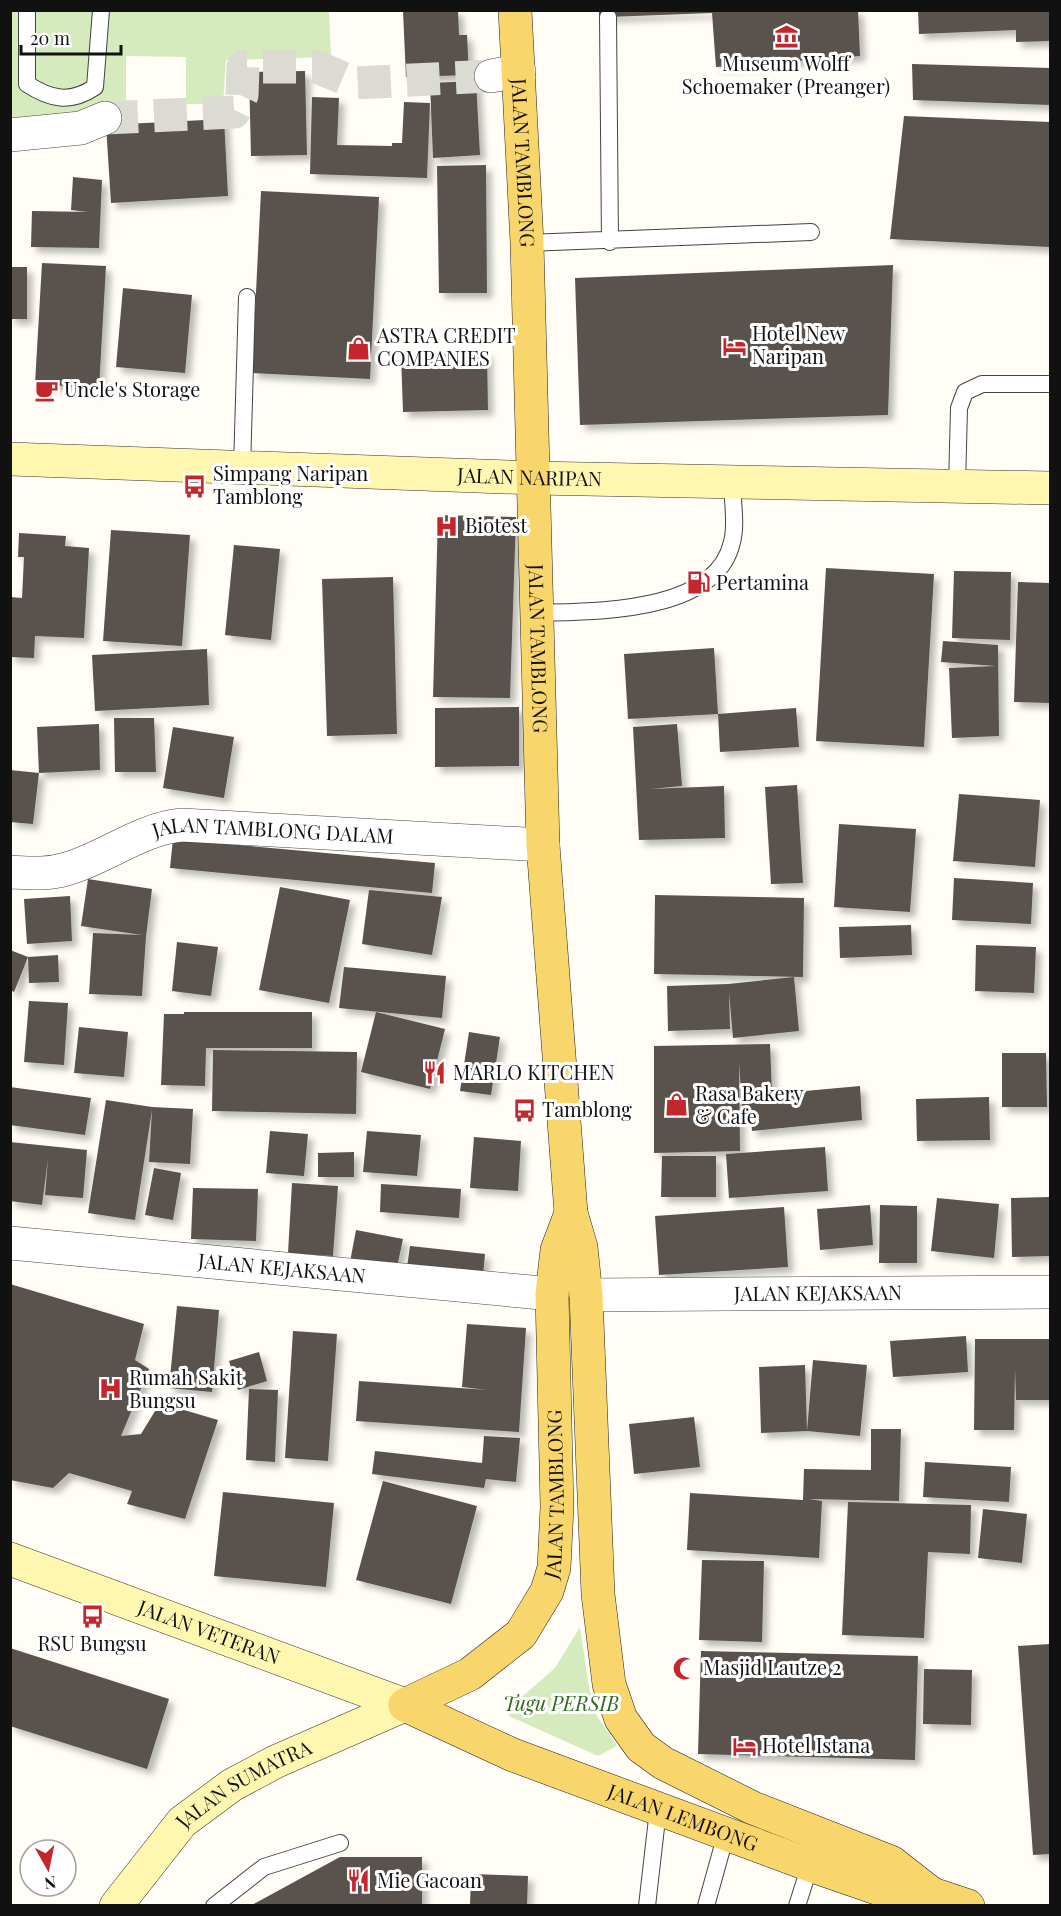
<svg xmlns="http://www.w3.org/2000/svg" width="1061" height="1916" viewBox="0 0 1061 1916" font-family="'Playfair Display',serif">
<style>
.green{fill:#d5ebbd}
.building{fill:#5a524d;filter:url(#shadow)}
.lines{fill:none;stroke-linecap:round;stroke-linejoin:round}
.street-tunnel{stroke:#dbdad3;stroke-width:33;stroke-dasharray:33 16;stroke-linecap:butt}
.lane-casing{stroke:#444;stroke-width:18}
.street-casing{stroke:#444;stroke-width:34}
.secondary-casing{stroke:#333;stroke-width:34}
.primary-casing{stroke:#222;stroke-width:34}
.lane{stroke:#fff;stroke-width:16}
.street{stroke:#fff;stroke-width:33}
.secondary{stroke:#fff6b0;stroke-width:33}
.primary{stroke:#f9d66b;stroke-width:33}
.labels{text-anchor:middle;stroke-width:6;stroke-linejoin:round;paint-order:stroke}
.poi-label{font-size:20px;fill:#111;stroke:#fff;text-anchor:start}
.street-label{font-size:20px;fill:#111;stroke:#fff}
.park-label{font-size:20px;font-style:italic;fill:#2f6b1f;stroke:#fff}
</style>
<defs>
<filter id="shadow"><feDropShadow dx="5.5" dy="5.5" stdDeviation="3" flood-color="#0004"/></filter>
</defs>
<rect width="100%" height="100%" fill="#fffdf5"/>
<path class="green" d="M10 11H329L331 57 226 60 223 104H186V57L126 56V108L105 106 100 134 10 124Z
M580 1627 589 1688 597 1716 617 1746 598 1756 509 1716 508 1709 555 1668Z"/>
<path class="building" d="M458 10 459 35H467L469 75 406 77 403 11Z
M599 10H858L860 56 716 67 712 13 608 17 599 16Z
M918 10H1050V41L1016 42V30L919 34Z
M912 64 1050 68V105L913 100Z
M305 71 307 155 251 156 249 72Z
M476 81 480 155 433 158 430 83Z
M312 97 339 98 337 145 392 146V143H402L404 102 430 103 427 178 310 174Z
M904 116 1050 122V247L890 239Z
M224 119 228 196 111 203 106 125Z
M486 165 487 293H439L437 166Z
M73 177 102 180 99 248 31 247 32 211 88 212 71 210Z
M261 191 379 197 370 379 252 373Z
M42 263 106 266 99 388 35 384Z
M893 265 888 415 580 425 575 278Z
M10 267H27V319H10Z
M123 288 192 295 185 373 116 367Z
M487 352 488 410 403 412 401 355Z
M438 515 516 517 510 698 433 697Z
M111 530 190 535 182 646 103 641Z
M19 533 66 536 65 546 89 548 84 638 35 636 34 658 10 657V597L22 598 24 557H18Z
M234 545 280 549 271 640 225 635Z
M826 568 934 574 924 747 816 741Z
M954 571 1011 572 1010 640 952 638Z
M393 577 397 734 327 736 322 579Z
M1018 582 1050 583V703L1014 702Z
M943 641 998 645 999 736 952 738 949 668 996 666 941 662Z
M714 648 718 714 796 708 799 747 720 752 718 714 628 719 624 654Z
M207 649 209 705 95 711 92 655Z
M519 707V766L435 767V708Z
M114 718H154L156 772H115Z
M99 724 100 770 39 773 33 824 10 822V770L39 773 37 727Z
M677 724 682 786 650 789 724 786 725 838 639 840 633 727Z
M173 727 234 737 224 798 163 788Z
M797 785 803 883 771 884 765 787Z
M959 794 1040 800 1035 867 953 861Z
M839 824 916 829 910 912 834 907Z
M173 839 435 863 432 893 170 868Z
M954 878 1033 883 1031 924 952 920Z
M88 879 152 889 146 936 142 996 89 994 93 933 142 935 81 926Z
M280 887 350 900 329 1003 259 990Z
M369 890 442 897 432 955 362 944Z
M655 895 804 898 803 977 654 974Z
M70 896 72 941 27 944 24 899Z
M911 925 912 955 840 958 839 927Z
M177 942 218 947 211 996 172 991Z
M976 945 1036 947 1034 993 975 991Z
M10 950 28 957 14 992 10 990Z
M58 955 59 982 29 983 28 957Z
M344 967 446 976 442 1018 339 1008Z
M794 977 799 1031 733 1038 729 992 730 1029 668 1031 667 986 728 984Z
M29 1001 68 1003 64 1065 24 1062Z
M184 1012H312V1048H206L205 1086 161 1085 164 1014H184Z
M376 1012 445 1029 430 1089 361 1072Z
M79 1027 128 1032 124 1077 74 1073Z
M469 1032 500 1037 491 1095 460 1091Z
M770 1044 772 1094 860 1086 862 1120 752 1131 750 1106H742L739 1063 740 1151 654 1153V1046Z
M213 1050 357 1052 356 1114 212 1111Z
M1002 1053H1046L1047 1107H1002Z
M10 1087 91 1098 85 1135 10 1125Z
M989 1097 990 1140 917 1141 916 1099Z
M106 1100 152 1107 193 1109 190 1164 149 1162 152 1110 135 1220 88 1213Z
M270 1131 308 1134 304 1176 266 1173Z
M367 1131 421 1135 417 1176 363 1172Z
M474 1137 521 1141 518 1191 470 1188Z
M10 1142 87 1150 83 1198 45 1195 48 1159 42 1205 10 1201Z
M825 1147 828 1191 729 1198 726 1154Z
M354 1152V1177H318V1153Z
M662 1156H716V1197H661Z
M154 1168 181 1173 173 1220 145 1215Z
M292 1183 338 1186 333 1256 288 1253Z
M381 1184 461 1189 459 1218 380 1212Z
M193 1188 258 1189 256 1241 191 1239Z
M1050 1197V1256L1012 1257 1011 1198Z
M937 1198 999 1204 994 1258 931 1251Z
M870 1205 873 1245 820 1250 817 1209Z
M880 1205 917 1206V1263H879Z
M784 1207 788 1267 659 1275 655 1216Z
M356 1230 403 1239 396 1272 350 1262Z
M410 1246 485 1254 483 1275 407 1267Z
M10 1284 144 1324 135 1360 149 1369 121 1436 141 1434 160 1403 218 1420 185 1519 127 1504 132 1491 69 1473 53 1488 10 1480Z
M177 1306 219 1310 212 1392 169 1388Z
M467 1324 526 1328 519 1432 356 1421 359 1381 488 1390 462 1387Z
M293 1331 337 1334 328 1461 285 1458Z
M966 1336 968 1372 893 1377 890 1341Z
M975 1339H1050V1400H1016L1015 1369 1014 1430H974Z
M259 1352 267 1381 238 1390 229 1361Z
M813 1360 867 1365 860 1436 807 1431Z
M805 1365 807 1431 761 1433 759 1367Z
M249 1389 278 1390 275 1462 246 1460Z
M694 1417 700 1467 634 1474 629 1424Z
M871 1429H901L899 1501 809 1499 822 1501 819 1558 687 1550 690 1493 803 1500 804 1469 871 1470Z
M484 1436 520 1438 516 1482 486 1479 484 1488 372 1474 375 1451 482 1463Z
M925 1462 1011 1467 1009 1502 923 1497Z
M383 1481 477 1506 451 1604 356 1580Z
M223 1492 334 1503 326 1587 214 1576Z
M848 1502 971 1505 970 1554 928 1552 924 1638 842 1635Z
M983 1509 1027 1514 1022 1563 978 1558Z
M702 1560 764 1561 762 1642 699 1640Z
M1050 1644V1854L1033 1855 1018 1646Z
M10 1648 169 1699 147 1769 10 1726Z
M701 1651 918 1656 915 1760 698 1754Z
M924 1669 972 1670 971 1725 923 1724Z
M340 1857H422V1906H250Z
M471 1874 528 1876 527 1906H470Z"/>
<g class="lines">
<path class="street-tunnel" d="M105 118 234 112 242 95 243 67H317L355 83 491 76"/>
<defs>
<path id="lane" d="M27 10V84C50 99 70 104 95 87L101 10
M608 17 610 242
M527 243 811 232
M242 468 247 297
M957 486 959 408 965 392 982 384H1050
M538 613C594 611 716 614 732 542 737 524 732 500 732 481
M214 1906 264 1867 340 1843
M647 1906 658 1810
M706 1906 726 1834
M797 1906 810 1865"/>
<g id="street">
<path d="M491 76 519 71"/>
<path d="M10 135 81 128 105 118"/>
<path id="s1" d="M10 872C29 873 47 875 66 869 106 858 139 829 182 825L543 845"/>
<path id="s2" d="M10 1243 552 1294"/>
<path id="s3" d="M586 1295 1050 1292"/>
</g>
<g id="secondary">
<path id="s4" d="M10 459 534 478 1050 488"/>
<path id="s5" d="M10 1559 405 1705"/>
<path id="s6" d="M116 1906 182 1822 232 1785 275 1762 405 1705"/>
</g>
<g id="primary">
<path id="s7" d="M515 10 527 243 543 845 571 1213 581 1247 586 1295 598 1594 609 1684 621 1719 641 1747 663 1763 753 1808 891 1862 932 1894"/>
<path id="s8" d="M405 1705 513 1755 810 1865 885 1891 932 1894 968 1906"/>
<path id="s9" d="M405 1705 470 1674 521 1634 547 1591 554 1568 557 1507 552 1294 557 1250 571 1213"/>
</g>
</defs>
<use href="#lane" class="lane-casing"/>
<use href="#street" class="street-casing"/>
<use href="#secondary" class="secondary-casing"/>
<use href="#primary" class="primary-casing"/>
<use href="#lane" class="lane"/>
<use href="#street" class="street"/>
<use href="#secondary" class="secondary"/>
<use href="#primary" class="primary"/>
</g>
<defs>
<symbol id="museum-bare" viewBox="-9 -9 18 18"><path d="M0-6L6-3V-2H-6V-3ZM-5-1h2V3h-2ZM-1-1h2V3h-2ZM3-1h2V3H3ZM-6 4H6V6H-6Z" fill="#c4262e" stroke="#fff" stroke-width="2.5" paint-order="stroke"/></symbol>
<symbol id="hotel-bare" viewBox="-9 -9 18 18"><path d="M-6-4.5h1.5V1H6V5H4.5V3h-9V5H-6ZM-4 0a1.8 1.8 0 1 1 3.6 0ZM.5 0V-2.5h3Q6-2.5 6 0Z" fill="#c4262e" stroke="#fff" stroke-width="2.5" paint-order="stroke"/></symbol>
<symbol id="shop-bare" viewBox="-9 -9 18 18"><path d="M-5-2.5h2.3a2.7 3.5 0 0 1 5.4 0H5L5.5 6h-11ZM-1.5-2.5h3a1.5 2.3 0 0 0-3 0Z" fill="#c4262e" stroke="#fff" stroke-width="2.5" paint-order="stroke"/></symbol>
<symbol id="cafe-bare" viewBox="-9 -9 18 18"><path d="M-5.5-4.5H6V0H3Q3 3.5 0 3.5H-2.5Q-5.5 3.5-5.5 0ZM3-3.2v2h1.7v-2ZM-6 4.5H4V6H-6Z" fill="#c4262e" stroke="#fff" stroke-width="2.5" paint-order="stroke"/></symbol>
<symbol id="bus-bare" viewBox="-9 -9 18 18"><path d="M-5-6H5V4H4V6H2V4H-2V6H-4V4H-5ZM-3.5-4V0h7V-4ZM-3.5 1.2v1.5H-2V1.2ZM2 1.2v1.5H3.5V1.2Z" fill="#c4262e" stroke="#fff" stroke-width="2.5" paint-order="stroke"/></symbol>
<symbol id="hospital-bare" viewBox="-9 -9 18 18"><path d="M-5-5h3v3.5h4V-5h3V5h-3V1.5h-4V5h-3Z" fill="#c4262e" stroke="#fff" stroke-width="2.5" paint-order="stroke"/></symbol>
<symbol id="fuel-bare" viewBox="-9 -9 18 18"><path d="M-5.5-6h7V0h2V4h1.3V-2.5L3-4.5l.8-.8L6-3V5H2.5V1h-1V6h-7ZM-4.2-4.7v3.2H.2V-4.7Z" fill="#c4262e" stroke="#fff" stroke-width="2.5" paint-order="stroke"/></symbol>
<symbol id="restaurant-bare" viewBox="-9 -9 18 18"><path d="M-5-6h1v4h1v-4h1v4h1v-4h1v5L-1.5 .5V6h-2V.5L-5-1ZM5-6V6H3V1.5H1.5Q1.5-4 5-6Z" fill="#c4262e" stroke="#fff" stroke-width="2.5" paint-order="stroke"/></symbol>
<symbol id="mosque-bare" viewBox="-9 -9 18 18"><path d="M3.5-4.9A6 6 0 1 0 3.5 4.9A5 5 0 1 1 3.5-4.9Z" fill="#c4262e" stroke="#fff" stroke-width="2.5" paint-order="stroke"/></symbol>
</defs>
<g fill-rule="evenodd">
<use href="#museum-bare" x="770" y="20" width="33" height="33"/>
<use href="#hotel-bare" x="718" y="330" width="33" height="33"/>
<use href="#shop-bare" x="342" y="332" width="33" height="33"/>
<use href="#cafe-bare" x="30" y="374" width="33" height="33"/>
<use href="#bus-bare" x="178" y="470" width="33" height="33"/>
<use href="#hospital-bare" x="430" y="510" width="33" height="33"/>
<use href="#fuel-bare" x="682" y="566" width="33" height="33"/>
<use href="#restaurant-bare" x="418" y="1056" width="33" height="33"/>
<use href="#shop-bare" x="660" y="1088" width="33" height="33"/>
<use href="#bus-bare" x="508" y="1094" width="33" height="33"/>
<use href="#hospital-bare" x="94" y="1372" width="33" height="33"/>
<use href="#bus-bare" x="76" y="1600" width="33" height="33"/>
<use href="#mosque-bare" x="668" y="1652" width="33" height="33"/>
<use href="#hotel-bare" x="728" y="1730" width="33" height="33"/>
<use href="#restaurant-bare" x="342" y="1864" width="33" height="33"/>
</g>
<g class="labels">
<g class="poi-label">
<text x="786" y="71" text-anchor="middle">Museum Wolff<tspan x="786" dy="23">Schoemaker (Preanger)</tspan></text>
<text x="752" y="341">Hotel New<tspan x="752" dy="23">Naripan</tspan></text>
<text x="377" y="343">ASTRA CREDIT<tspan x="377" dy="23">COMPANIES</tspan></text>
<text x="64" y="397">Uncle's Storage</text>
<text x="213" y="481">Simpang Naripan<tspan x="213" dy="23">Tamblong</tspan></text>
<text x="465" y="533">Biotest</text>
<text x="716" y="590">Pertamina</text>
<text x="453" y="1080">MARLO KITCHEN</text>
<text x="695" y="1101">Rasa Bakery<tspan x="695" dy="23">&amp; Cafe</tspan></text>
<text x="542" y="1117">Tamblong</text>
<text x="129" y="1385">Rumah Sakit<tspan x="129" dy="23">Bungsu</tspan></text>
<text x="92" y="1651" text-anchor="middle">RSU Bungsu</text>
<text x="703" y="1675">Masjid Lautze 2</text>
<text x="762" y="1753">Hotel Istana</text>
<text x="377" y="1888">Mie Gacoan</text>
</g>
<g class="street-label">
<text dy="7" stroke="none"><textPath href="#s7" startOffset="153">JALAN TAMBLONG</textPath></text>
<text dy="7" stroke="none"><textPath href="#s4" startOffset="520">JALAN NARIPAN</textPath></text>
<text dy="7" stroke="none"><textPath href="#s7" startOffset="639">JALAN TAMBLONG</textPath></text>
<text dy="7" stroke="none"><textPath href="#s1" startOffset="272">JALAN TAMBLONG DALAM</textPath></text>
<text dy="7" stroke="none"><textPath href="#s2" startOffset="273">JALAN KEJAKSAAN</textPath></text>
<text dy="7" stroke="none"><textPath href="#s3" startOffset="232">JALAN KEJAKSAAN</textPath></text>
<text dy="7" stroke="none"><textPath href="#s9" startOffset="285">JALAN TAMBLONG</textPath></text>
<text dy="7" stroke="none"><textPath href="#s5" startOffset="212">JALAN VETERAN</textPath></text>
<text dy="7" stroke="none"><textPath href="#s6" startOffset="180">JALAN SUMATRA</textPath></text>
<text dy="7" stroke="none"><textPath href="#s8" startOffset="300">JALAN LEMBONG</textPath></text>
</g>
<g class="park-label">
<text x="561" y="1711">Tugu PERSIB</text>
</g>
</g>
<rect width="1061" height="1916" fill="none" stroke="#111111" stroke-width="24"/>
<g transform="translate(48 1868) rotate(171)"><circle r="28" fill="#ffffff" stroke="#a0a0a0" stroke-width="1.5"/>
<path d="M0-4.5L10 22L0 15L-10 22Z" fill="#c4262e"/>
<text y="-9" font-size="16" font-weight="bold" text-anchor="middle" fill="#111111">N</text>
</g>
<path d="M21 45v9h100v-9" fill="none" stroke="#111111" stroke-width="3"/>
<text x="30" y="45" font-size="18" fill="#111111" stroke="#ffffff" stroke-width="4.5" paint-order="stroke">20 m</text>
</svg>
